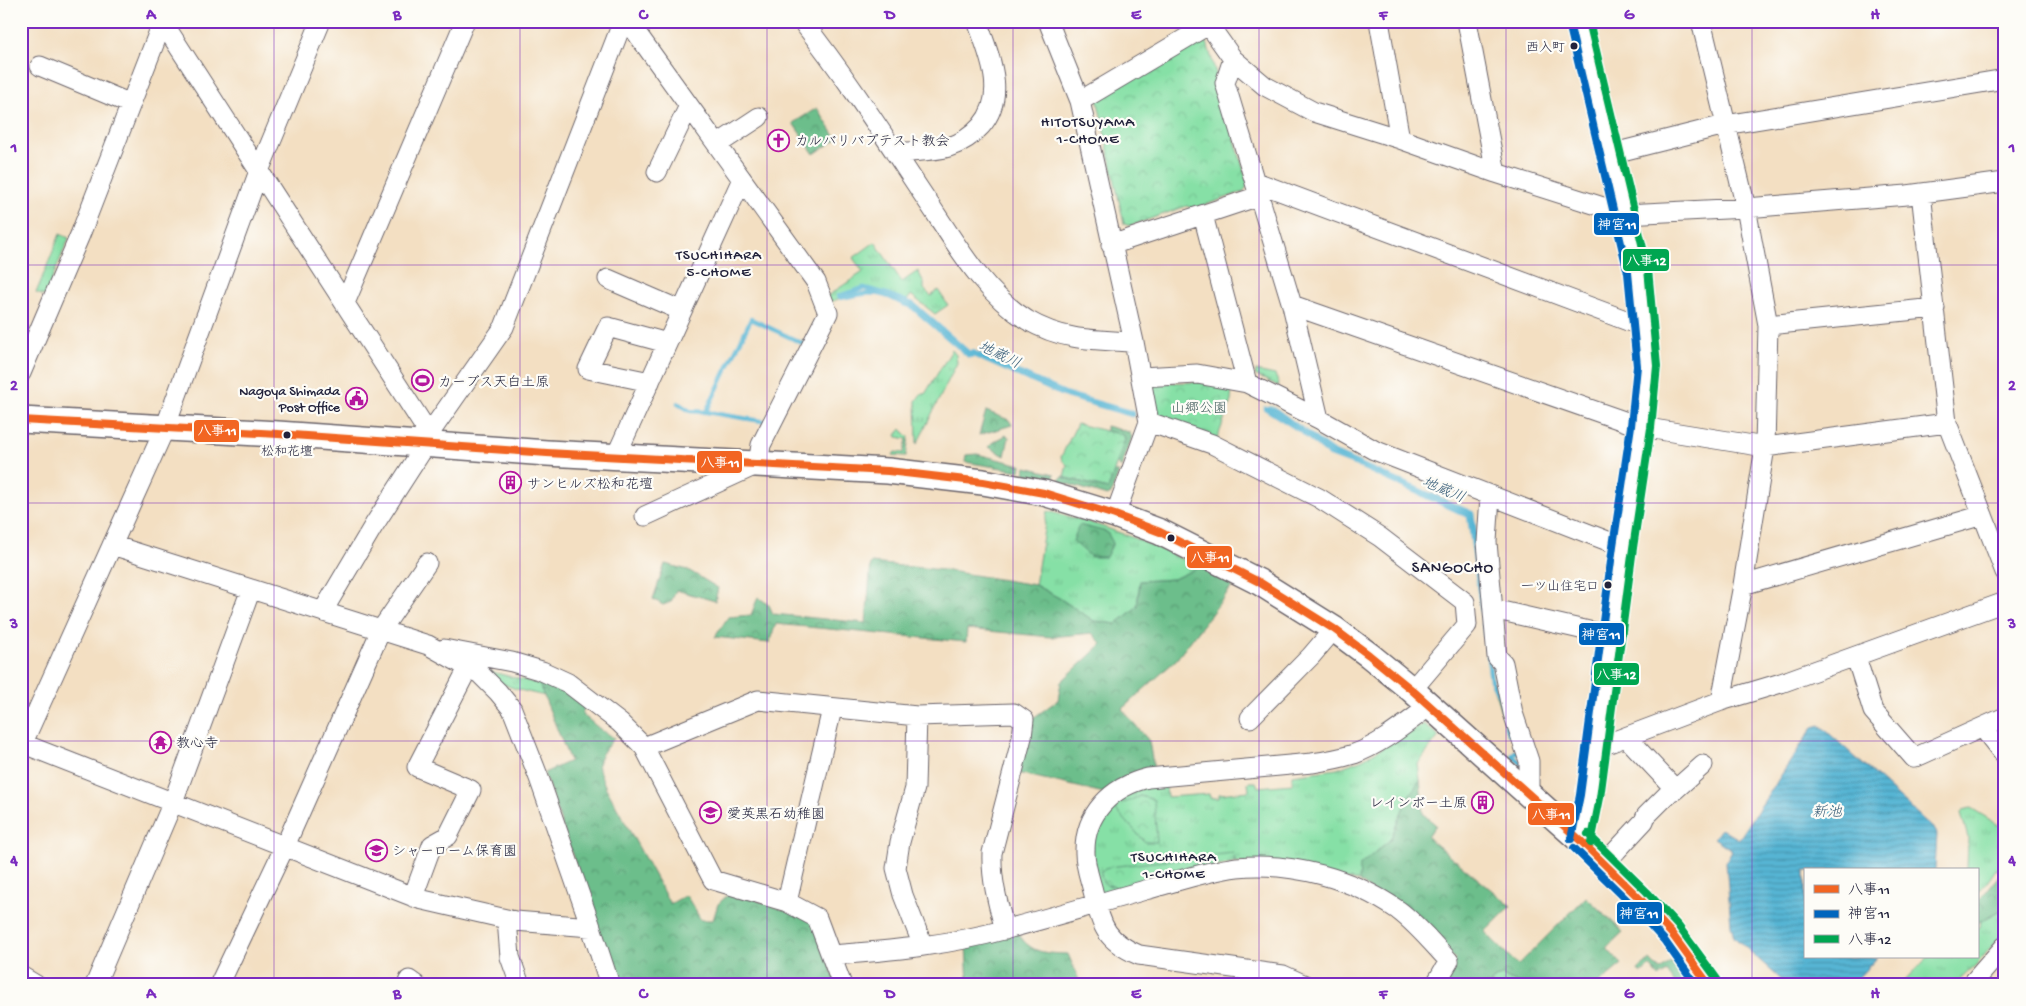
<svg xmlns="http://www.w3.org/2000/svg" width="2026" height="1006" viewBox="0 0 2026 1006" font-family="'Gochi Hand','Klee One',sans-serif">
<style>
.grass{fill:url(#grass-tufts);stroke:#548170}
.forest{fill:url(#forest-crowns);stroke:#477063}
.park{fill:url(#park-crowns);stroke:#548170}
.water{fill:url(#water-rules);stroke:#3c6c88}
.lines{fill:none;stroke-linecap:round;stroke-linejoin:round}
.stream{stroke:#56b5d4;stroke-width:4.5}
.minor-casing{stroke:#6b646a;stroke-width:21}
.major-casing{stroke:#6b646a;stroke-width:28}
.minor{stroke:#fff;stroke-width:19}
.major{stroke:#fff;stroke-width:25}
.bus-1-casing{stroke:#fdfcf7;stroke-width:11}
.bus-2-casing{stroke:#fdfcf7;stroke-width:11}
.bus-3-casing{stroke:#fdfcf7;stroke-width:11}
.bus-1{stroke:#f26522;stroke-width:8}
.bus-2{stroke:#0065bd;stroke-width:8}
.bus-3{stroke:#00a651;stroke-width:8}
.grid{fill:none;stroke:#7b2cbf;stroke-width:1;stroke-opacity:0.55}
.bus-dot{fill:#22223b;stroke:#fdfcf7;stroke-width:2}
.labels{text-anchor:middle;stroke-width:4.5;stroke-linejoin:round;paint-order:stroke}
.bus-label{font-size:13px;fill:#22223b;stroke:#fdfcf7;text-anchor:end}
.poi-label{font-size:14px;fill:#22223b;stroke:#fdfcf7;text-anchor:start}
.park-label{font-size:14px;fill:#405b5b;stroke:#fdfcf7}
.neighbourhood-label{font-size:15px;letter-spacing:1px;fill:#22223b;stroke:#fdfcf7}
.water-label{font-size:15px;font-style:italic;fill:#375d78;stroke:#fdfcf7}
.quarter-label{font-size:16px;letter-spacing:1px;fill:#22223b;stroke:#fdfcf7}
.line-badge{stroke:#fdfcf7;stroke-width:2}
.badge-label{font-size:14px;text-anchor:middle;font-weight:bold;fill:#fff}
.neatline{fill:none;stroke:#7b2cbf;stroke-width:2}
.grid-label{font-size:16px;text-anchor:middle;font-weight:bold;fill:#7b2cbf}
</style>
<defs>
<pattern id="grass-tufts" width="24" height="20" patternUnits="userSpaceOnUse" patternTransform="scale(1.25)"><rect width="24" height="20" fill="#86e0a6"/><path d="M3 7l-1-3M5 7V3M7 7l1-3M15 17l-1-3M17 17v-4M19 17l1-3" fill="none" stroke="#73c090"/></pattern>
<pattern id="forest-crowns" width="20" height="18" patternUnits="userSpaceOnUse" patternTransform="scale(1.25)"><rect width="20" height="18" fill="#6cbe8b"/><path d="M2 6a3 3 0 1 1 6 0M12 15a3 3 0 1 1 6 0" fill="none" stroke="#589a73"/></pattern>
<pattern id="park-crowns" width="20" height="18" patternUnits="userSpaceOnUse" patternTransform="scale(1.25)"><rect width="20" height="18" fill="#86e0a6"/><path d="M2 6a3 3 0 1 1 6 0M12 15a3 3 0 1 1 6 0" fill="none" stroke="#73c090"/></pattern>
<pattern id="water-rules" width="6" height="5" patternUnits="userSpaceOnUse" patternTransform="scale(1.25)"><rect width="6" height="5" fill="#56b5d4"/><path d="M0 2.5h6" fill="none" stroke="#4793ad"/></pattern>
</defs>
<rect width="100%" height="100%" fill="#fdfcf7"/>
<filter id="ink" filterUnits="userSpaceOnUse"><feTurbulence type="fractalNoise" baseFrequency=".02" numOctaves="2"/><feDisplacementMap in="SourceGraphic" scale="10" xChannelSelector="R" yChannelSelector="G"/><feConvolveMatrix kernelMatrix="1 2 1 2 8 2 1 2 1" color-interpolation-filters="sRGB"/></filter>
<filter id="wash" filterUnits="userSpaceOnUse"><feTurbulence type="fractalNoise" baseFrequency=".0096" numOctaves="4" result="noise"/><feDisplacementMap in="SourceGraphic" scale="20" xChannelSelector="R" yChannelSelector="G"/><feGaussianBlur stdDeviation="1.12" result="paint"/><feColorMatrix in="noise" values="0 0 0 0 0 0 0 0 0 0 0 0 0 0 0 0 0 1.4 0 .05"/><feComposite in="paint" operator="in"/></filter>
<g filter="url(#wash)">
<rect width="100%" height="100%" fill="#f3dfc2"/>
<path class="grass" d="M60 234 69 238 45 296 36 293Z
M875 242 902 282 918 271 924 283V289L931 296 938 290 948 305 935 314 911 295 906 302 887 294 864 288 840 296 841 298 828 303 826 297 863 272 853 258Z
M952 350 956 355 957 363 917 444 916 401 921 394H925Z
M1256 371 1275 375 1279 384 1278 386 1255 375Z
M901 429 909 437 906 456 893 455 895 452 904 453 907 439 897 437 896 435Z
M1047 511C1100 523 1150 543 1199 567L1174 579 1140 581 1137 607 1116 624 1094 621 1059 598 1035 585Z
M481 669 539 684 545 696C522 691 498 686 481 669Z
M1491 680 1503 705 1506 727Z
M1424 724 1439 736 1418 764 1420 780 1408 797 1390 840 1375 852 1359 881 1235 862 1233 853 1115 886 1117 892 1106 895 1097 889 1091 841 1109 802 1145 842 1154 800 1140 796 1124 804 1117 795 1153 785 1155 789 1166 787 1167 797 1209 794 1210 798H1219V794L1249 791 1248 782H1256L1258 787 1293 784 1292 775 1337 769 1363 759Z
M1971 808 2005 829V868L2002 872 1996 869 1988 881 1977 893V870H1967L1968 838 1961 813 1963 810Z
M2005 908V930L1977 964 1954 985H1901L1928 957H1977V929L1980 927 1981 921Z
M1502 976 1522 985H1490L1495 978Z
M751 979 753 985H715Z"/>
<path class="forest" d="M817 108 837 139 814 154 793 123Z
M986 411 1009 420 1012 425 979 435Z
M1106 426 1129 432 1132 437 1121 468 1117 464 1125 439 1123 435 1106 431Z
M1006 435 1009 437 1005 456 989 447 991 444Z
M977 454 1021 465 1020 471 965 462 966 455Z
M1026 467 1054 474V481L1024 473Z
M1114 472H1119L1111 494 1107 496 1058 481 1062 477 1108 489Z
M1079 525 1107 532 1113 543 1106 557H1091L1073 541Z
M871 563 943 570 1035 585 1059 598 1094 621 1116 624 1137 607 1140 581 1174 579 1199 567 1232 584 1231 588 1176 660 1122 709 1149 741 1154 771 1104 793 1018 773 1033 718 1058 700 1061 682 1102 644 1092 633 1051 637 967 629 966 642 776 624 769 643 715 637 728 617 751 615 758 597 769 605 773 614 866 623Z
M665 564 688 570 718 588 715 601 676 590 671 602 663 605 653 599Z
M550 679 586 702 582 714 601 730 614 738C596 761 594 760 606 788L670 904 686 895 701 920H713L718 904 732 891 814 921 836 983 829 985H753L751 979 715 985H617L544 773 570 761 539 684Z
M1420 780 1423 814 1436 825 1427 837 1511 906 1485 932 1518 965 1586 897 1623 932 1606 948 1622 964 1597 985H1522L1502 976 1495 978 1490 985H1442L1456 960 1359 881 1360 865 1390 840 1408 797Z
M2005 868V908L1977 923V903Z
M1018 933C1031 954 1045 953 1068 954L1081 985H968L966 946Z
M1650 960 1660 970 1671 962 1687 985H1676L1667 972 1659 977 1650 966 1641 974 1638 970Z"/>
<path class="park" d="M1201 37 1206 39 1248 185 1243 192 1193 209 1187 206 1130 226 1124 224 1097 98Z
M1200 382 1232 387 1231 401 1216 442 1155 416 1150 390 1155 383Z
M1077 424 1123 435 1125 439 1108 489 1064 477 1067 465 1062 460 1061 457Z
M1117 795 1124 803 1140 796 1154 800 1157 842H1145L1109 802Z
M1233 853 1235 862 1117 892 1115 886C1104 886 1101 882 1101 872L1105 868 1109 867Z"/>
<path class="water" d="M1820 725 1935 830 1937 834 1935 870H1805V957H1878L1851 985H1787L1734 937 1731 925 1726 862 1732 850 1714 838 1721 829 1739 839 1813 727Z"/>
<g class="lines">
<path class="stream" d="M864 288 887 294 913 304 969 353 973 352 1067 394 1133 413 1132 415 1066 396 973 355 969 356 911 306C902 305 897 300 889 297 873 290 857 295 841 298L839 296Z
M678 403 690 411 706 412 751 319 806 345
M1265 408 1274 409 1332 452 1472 513 1497 676 1524 753 1526 767 1512 756 1515 752H1519L1518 743 1515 735 1508 733 1506 727 1507 710 1491 680 1469 516 1357 465 1330 455 1301 431Z
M706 412 768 422"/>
</g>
</g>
<g filter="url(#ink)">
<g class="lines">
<defs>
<path id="minor" d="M162 21 424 426 425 446
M628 21 816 282 828 313 761 445 758 464 645 516
M802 21C847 78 886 139 926 199 955 242 982 292 1027 320 1063 341 1094 340 1134 342
M1048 21 1080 101 1134 342 1149 422 1115 515
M1206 21 1233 59 1265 86 1314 112 1400 139 1496 173 1625 214 1746 208 1907 195 2005 182
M1379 21 1400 139
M1467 21 1496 173
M1579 21 1638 271 1644 327 1647 366 1641 427 1623 547 1590 797 1581 841
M1701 21 1746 208 1768 325 1765 447 1743 585 1721 701
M1233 59 1225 83 1292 305 1319 419
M40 66 131 104
M1080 101 1208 25
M718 144 759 117
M895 153C912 151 933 152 949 147 961 143 972 136 981 126 1008 95 989 55 977 21
M1610 154 1725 125 2005 79
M657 172 689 106
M1256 182 1644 327
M1921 193 1947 423 2005 572
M1203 215 1247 383
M1111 245 1259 196
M608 279 682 311
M345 303 465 21
M1292 305 1641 427 1765 447 1947 423
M1768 325 1935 308
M21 373 80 235 163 21
M1141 377 1197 374 1247 383 1319 419 1374 450 1623 547
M650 382 588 369 608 327 667 343
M1149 422 1212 444 1319 498 1380 537 1465 602 1467 625 1412 690
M616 456 742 179
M1490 496 1487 542 1497 657 1503 663 1513 713 1529 761V793
M1743 585 1983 515
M1493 609 1611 636
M323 611 374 525 425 446 434 427 504 327 623 21
M444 649 512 662 542 671 568 683 620 723 644 747 713 880 787 902 817 918 842 985
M1856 657 1873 711 1914 758 2005 717
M917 716 915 788 900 842 896 868 903 895 923 946
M1250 718 1311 656 1334 629
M1983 728 2005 756
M1626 737 1674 788
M21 743 419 899 515 921 591 927 539 778 512 709 498 692 480 674 428 645 112 545
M21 747 165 428 259 171 321 21
M644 747 758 700 917 716 1014 713 1024 720 1022 737 992 853C991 880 998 904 1005 930
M1596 748 1721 701 1781 683 2005 602
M1604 864 1644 821 1646 816 1674 788 1675 790 1703 765
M413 897 432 845 448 836 471 790 417 767 468 668
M787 902 832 709
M507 919 510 957 520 985
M591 927 610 985
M831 955C890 951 950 945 1007 929 1053 917 1099 903 1145 890 1175 882 1206 871 1237 867 1292 862 1352 878 1398 910 1417 924 1433 944 1449 961L1435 985
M21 976 36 985
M95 985 173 802 251 589
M219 985 285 846 381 630 427 563
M407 985 409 980 416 985
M1305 985 1283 975 1139 955C1104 940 1102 926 1093 891 1090 879 1085 866 1085 853 1084 814 1111 787 1148 778L1312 763C1326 761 1341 758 1354 754 1382 744 1406 723 1430 706
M1971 985 2005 946"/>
<path id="major" d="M21 420 278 434 547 453 888 471 983 482 1044 493 1115 515 1160 532 1259 582 1334 629 1369 655 1412 690 1581 841 1640 899 1672 934 1709 985"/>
</defs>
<use href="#minor" class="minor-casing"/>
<use href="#major" class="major-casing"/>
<use href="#minor" class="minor"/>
<use href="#major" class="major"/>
<defs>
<path id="bus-1" d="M21 420 278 434 547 453 888 471 983 482 1044 493 1115 515 1160 532 1259 582 1334 629 1369 655 1412 690 1581 841 1640 899 1672 934 1709 985"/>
<path id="bus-2" d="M1569 23 1628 273 1637 366 1631 426 1613 546 1580 795 1571 839
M1574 848 1633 906 1664 940 1696 985"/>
<path id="bus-3" d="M1589 21 1648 269 1657 366 1651 428 1633 548 1600 798 1591 843
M1588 834 1647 892 1679 927 1717 979"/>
</defs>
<use href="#bus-1" class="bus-1-casing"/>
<use href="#bus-2" class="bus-2-casing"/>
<use href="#bus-3" class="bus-3-casing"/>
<use href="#bus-1" class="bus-1"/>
<use href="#bus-2" class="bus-2"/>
<use href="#bus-3" class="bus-3"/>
</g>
</g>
<path class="grid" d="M274 21V985M520 21V985M767 21V985M1013 21V985M1259 21V985M1506 21V985M1752 21V985M21 265H2005M21 503H2005M21 741H2005"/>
<defs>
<symbol id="church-ring" viewBox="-11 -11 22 22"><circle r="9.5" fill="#fdfcf7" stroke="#b5179e" stroke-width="1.5"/><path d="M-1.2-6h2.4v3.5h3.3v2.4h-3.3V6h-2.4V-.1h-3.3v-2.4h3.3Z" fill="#b5179e"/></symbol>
<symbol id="stadium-ring" viewBox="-11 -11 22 22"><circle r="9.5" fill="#fdfcf7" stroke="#b5179e" stroke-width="1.5"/><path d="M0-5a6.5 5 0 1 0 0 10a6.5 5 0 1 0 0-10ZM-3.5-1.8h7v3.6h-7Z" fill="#b5179e"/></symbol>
<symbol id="civic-ring" viewBox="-11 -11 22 22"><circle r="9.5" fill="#fdfcf7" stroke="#b5179e" stroke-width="1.5"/><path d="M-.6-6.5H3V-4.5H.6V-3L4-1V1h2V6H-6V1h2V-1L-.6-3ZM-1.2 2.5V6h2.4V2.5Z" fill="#b5179e"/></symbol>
<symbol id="building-ring" viewBox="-11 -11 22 22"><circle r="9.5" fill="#fdfcf7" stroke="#b5179e" stroke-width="1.5"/><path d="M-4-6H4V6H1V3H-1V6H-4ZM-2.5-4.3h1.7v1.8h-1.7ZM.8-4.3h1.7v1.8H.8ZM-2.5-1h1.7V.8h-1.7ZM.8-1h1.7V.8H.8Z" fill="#b5179e"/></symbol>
<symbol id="temple-ring" viewBox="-11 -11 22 22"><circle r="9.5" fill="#fdfcf7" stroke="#b5179e" stroke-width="1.5"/><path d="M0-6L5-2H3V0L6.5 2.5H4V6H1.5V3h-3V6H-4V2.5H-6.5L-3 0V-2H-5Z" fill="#b5179e"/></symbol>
<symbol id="school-ring" viewBox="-11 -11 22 22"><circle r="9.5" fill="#fdfcf7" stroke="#b5179e" stroke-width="1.5"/><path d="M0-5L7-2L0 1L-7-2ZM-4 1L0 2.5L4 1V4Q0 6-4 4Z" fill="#b5179e"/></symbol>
</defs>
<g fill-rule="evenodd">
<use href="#church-ring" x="766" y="128" width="25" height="25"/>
<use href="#stadium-ring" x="410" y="368" width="25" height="25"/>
<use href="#civic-ring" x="344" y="386" width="25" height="25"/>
<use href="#building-ring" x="498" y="470" width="25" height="25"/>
<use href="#temple-ring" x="148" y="730" width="25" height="25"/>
<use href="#building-ring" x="1470" y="790" width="25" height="25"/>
<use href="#school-ring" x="698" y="800" width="25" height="25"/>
<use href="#school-ring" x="364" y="838" width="25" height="25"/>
</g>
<g class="bus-dot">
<circle cx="1574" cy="46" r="4.5"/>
<circle cx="287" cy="435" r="4.5"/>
<circle cx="1171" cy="538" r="4.5"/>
<circle cx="1608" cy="585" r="4.5"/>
</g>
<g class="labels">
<g class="bus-label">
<text x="1565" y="51">西入町</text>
<text x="287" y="455" text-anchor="middle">松和花壇</text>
<text x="1599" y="590">一ツ山住宅口</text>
</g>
<g class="poi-label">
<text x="795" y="145">カルバリバプテスト教会</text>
<text x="438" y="386">カーブス天白土原</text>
<text x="340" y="395" text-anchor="end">Nagoya Shimada<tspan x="340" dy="16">Post Office</tspan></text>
<text x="527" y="488">サンヒルズ松和花壇</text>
<text x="176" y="747">教心寺</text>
<text x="1467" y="807" text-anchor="end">レインボー土原</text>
<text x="727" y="818">愛英黒石幼稚園</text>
<text x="392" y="855">シャーローム保育園</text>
</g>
<g class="park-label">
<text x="1199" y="412">山郷公園</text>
</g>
<g class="neighbourhood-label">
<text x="1088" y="126">HITOTSUYAMA<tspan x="1088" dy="17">1-CHOME</tspan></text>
<text x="719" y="259">TSUCHIHARA<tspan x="719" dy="17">5-CHOME</tspan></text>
<text x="1174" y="861">TSUCHIHARA<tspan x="1174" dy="17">1-CHOME</tspan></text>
</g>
<g class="water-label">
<text transform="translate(1000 354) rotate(26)" y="5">地蔵川</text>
<text transform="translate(1444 489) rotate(23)" y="5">地蔵川</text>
<text x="1827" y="816">新池</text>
</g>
<g class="quarter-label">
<text x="1453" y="572">SANGOCHO</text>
</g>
</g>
<g class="line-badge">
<rect x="1593" y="212" width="47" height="24" rx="5" fill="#0065bd"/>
<rect x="1622" y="248" width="48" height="24" rx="5" fill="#00a651"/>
<rect x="193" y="419" width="47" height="24" rx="5" fill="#f26522"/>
<rect x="696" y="450" width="47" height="24" rx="5" fill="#f26522"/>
<rect x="1186" y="545" width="47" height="24" rx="5" fill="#f26522"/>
<rect x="1578" y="622" width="47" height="24" rx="5" fill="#0065bd"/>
<rect x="1593" y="662" width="47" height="24" rx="5" fill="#00a651"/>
<rect x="1527" y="802" width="48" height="24" rx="5" fill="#f26522"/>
<rect x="1616" y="901" width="47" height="24" rx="5" fill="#0065bd"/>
</g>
<g class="badge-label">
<text x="1617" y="229">神宮11</text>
<text x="1646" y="265">八事12</text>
<text x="217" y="435">八事11</text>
<text x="720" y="467">八事11</text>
<text x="1210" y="562">八事11</text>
<text x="1601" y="639">神宮11</text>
<text x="1616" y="679">八事12</text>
<text x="1551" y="819">八事11</text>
<text x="1639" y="918">神宮11</text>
</g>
<rect width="2026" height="1006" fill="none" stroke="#fdfcf7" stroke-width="55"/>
<rect x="1804" y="868" width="175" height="90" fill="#fdfcf7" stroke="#a5a5ac"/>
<rect x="1814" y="885" width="25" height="8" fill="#f26522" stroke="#a5a5ac"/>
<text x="1848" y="894" font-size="15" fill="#22223b">八事11</text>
<rect x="1814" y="910" width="25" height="8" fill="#0065bd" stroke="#a5a5ac"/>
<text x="1848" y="918" font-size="15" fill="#22223b">神宮11</text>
<rect x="1814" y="935" width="25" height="8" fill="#00a651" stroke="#a5a5ac"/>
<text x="1848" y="944" font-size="15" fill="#22223b">八事12</text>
<rect x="28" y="28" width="1970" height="950" class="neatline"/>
<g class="grid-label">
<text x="151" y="19">A</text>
<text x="397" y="19">B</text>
<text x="643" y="19">C</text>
<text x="890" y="19">D</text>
<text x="1136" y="19">E</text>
<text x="1383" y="19">F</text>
<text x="1629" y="19">G</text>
<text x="1875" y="19">H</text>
<text x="14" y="152">1</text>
<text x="2012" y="152">1</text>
<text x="14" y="390">2</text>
<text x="2012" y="390">2</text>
<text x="14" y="628">3</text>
<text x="2012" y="628">3</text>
<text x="14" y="865">4</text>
<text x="2012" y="865">4</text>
<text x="151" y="998">A</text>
<text x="397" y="998">B</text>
<text x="643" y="998">C</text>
<text x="890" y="998">D</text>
<text x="1136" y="998">E</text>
<text x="1383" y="998">F</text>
<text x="1629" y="998">G</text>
<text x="1875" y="998">H</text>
</g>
</svg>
